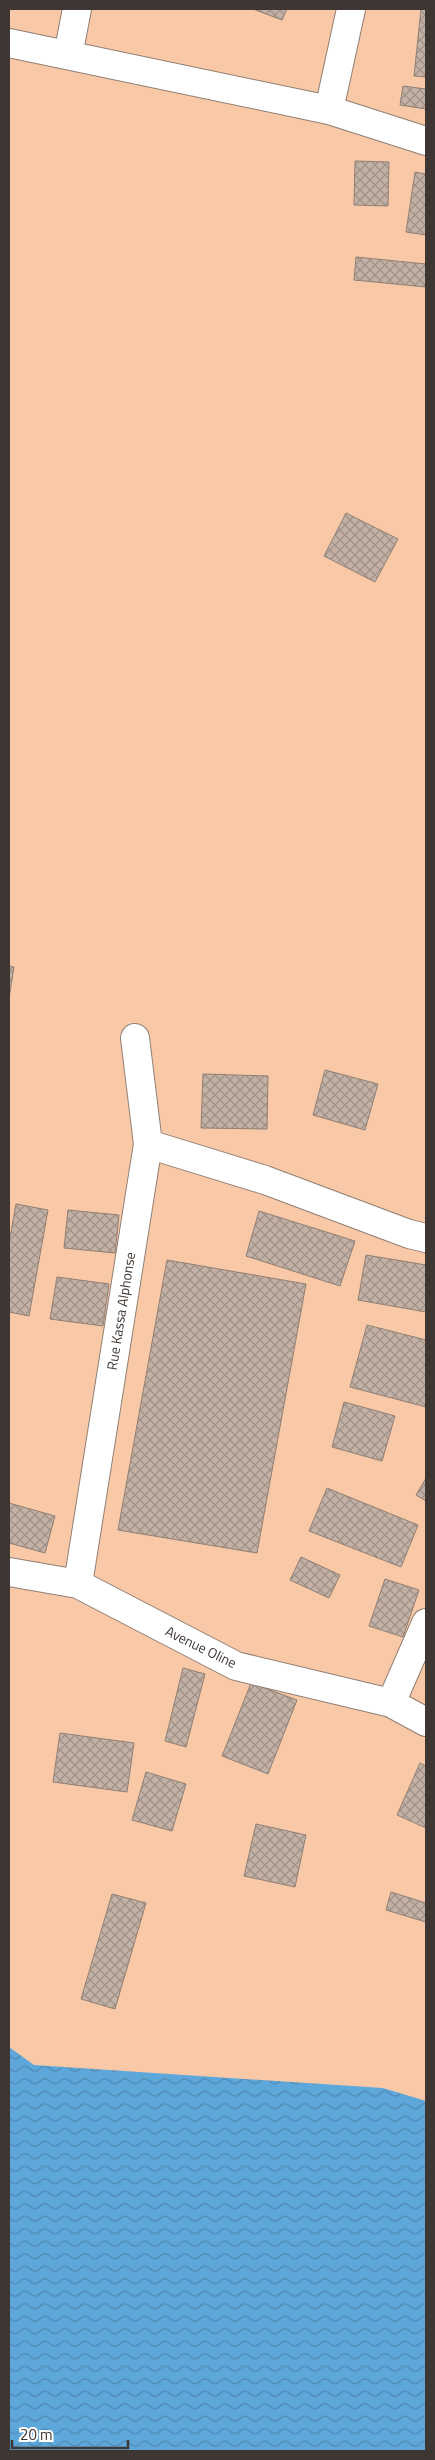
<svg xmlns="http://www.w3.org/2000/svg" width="435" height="2460" viewBox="0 0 435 2460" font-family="'Titillium Web',sans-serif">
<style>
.green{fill:#f9c8a6}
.water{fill:url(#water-waves)}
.building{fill:url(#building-cross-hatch);stroke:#8f7f74}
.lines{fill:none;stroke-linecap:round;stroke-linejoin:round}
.street-casing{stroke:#907f74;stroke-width:30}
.street{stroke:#fff;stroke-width:28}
.labels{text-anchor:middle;stroke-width:4;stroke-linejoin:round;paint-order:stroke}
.street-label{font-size:14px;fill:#3e3632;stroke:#fff}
</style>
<defs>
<pattern id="water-waves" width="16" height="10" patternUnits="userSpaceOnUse" patternTransform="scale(1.25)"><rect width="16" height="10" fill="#5ea7db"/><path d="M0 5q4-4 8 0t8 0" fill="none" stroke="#4f89b2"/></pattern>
<pattern id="building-cross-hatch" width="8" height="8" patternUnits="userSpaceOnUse" patternTransform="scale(1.25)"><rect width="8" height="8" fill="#c3b1a5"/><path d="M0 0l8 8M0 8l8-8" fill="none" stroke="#a09187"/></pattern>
</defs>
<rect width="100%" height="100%" fill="#f9e6da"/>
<path class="green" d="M9 9H426V2451H9Z"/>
<path class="water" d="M9 2047 34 2065 383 2088 426 2101V2451H9Z"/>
<path class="building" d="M253 9H287L282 20Z
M421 9H426V77L414 76Z
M403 86 426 89V109L400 105Z
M355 161 389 162 388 206 354 205Z
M415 172 426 174V235L406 232Z
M356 257 426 264V287L354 280Z
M346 513 398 539 375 582 324 556Z
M9 966 14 967 9 998Z
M325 1070 378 1084 365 1130 313 1115Z
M203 1074 268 1076 267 1129 201 1128Z
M16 1204 48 1210 29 1316 9 1312V1243Z
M68 1210 119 1215 115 1253 64 1248Z
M259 1211 355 1241 340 1286 246 1256Z
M366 1255 426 1265V1312L358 1300Z
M167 1260 306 1284 257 1553 118 1530Z
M57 1277 109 1284 103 1326 50 1319Z
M367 1325 426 1340V1407L350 1387Z
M344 1402 395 1416 382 1461 332 1447Z
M426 1478V1501L416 1495Z
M327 1488 418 1525 401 1567 309 1531Z
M9 1503 55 1516 45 1553 9 1543Z
M301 1557 340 1575 329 1598 290 1580Z
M385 1579 419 1590 403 1637 369 1626Z
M183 1668 205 1674 186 1747 165 1741Z
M251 1683 297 1700 268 1774 222 1756Z
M60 1733 134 1743 127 1792 53 1782Z
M420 1763 426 1766V1828L397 1815Z
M146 1772 186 1784 172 1831 132 1820Z
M256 1824 306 1835 295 1887 244 1876Z
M391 1892 426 1903V1922L386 1910Z
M112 1894 146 1903 115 2009 81 1999Z"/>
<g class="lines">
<defs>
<path id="street" d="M9 43 329 110 426 141
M68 55 77 9
M329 110 351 9
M148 1144 265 1180 409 1234 426 1238
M9 1572 78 1584 236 1666 391 1703 426 1722
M78 1584 148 1144 135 1038
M391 1703 426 1623"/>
</defs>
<use href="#street" class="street-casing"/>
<use href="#street" class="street"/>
</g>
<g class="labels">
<g class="street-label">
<text transform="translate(121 1311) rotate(-81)" y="5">Rue Kassa Alphonse</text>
<text transform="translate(201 1647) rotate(26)" y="5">Avenue Oline</text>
</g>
</g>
<rect width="435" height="2460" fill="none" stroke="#3e3632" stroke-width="20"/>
<path d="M12 2440v8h116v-8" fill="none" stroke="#3e3632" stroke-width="2.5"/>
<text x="20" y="2440" font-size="15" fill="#3e3632" stroke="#ffffff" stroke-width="4" paint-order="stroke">20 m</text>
</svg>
